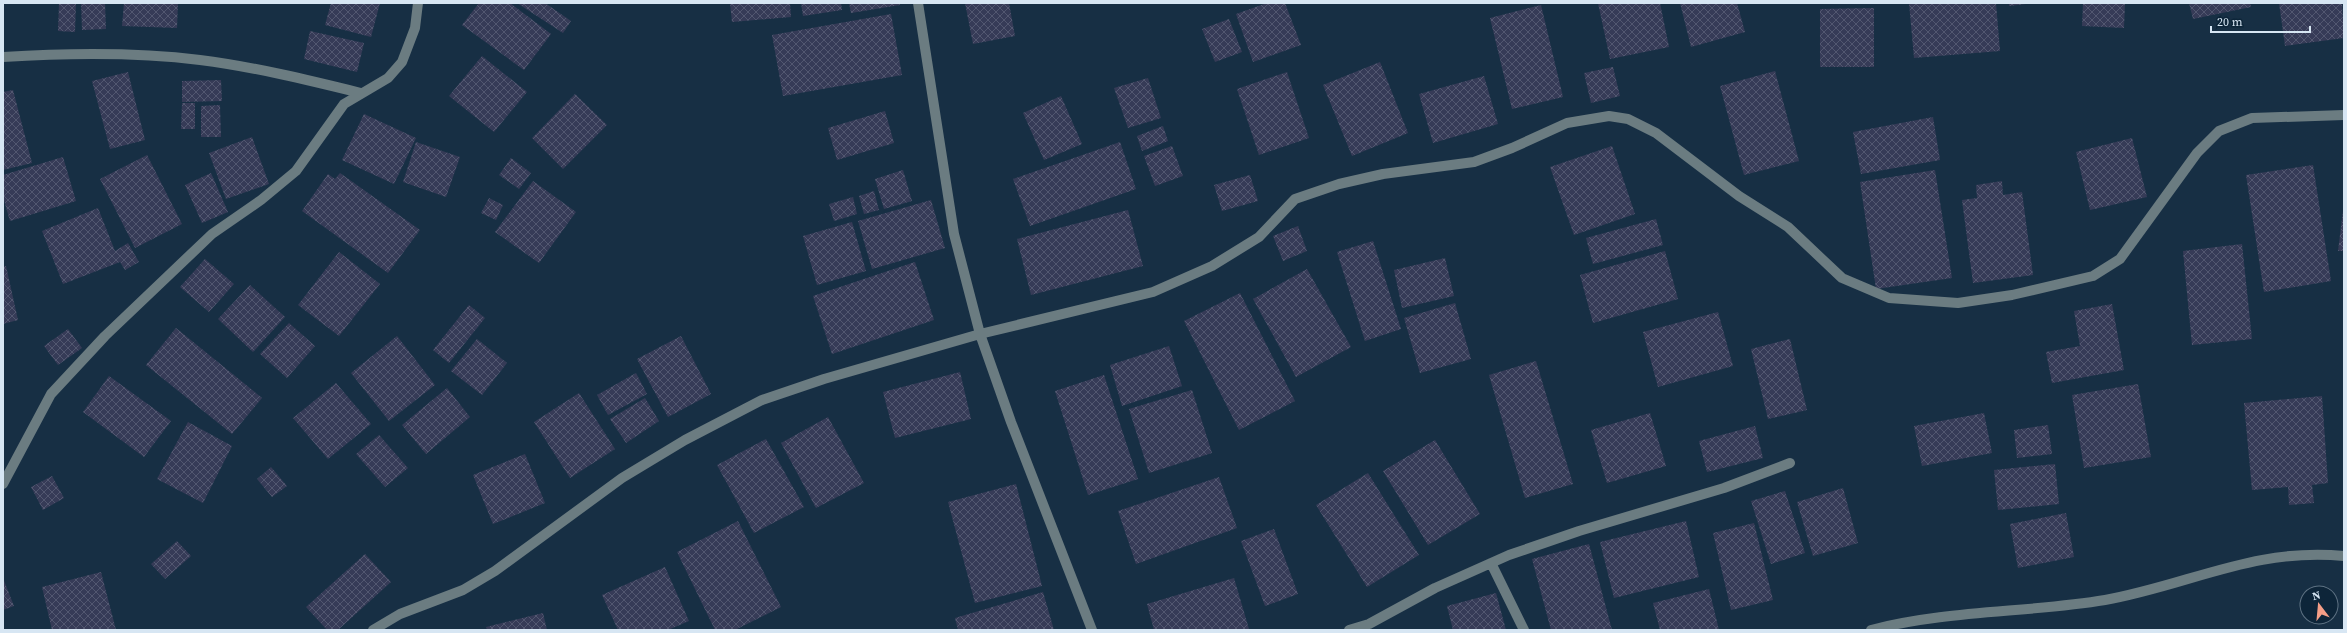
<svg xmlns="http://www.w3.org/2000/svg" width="2347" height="633" viewBox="0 0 2347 633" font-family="'Source Serif 4',serif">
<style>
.building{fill:url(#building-cross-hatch)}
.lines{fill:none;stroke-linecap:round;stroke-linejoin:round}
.minor{stroke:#6b7c81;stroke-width:10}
</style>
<defs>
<pattern id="building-cross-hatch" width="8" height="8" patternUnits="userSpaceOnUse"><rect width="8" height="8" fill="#363b57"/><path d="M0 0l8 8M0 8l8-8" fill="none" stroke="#525770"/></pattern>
</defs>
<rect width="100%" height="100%" fill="#172f44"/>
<path class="building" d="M59 3H76L75 32 58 31Z
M81 3H105L106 29 82 30Z
M124 3H178L177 28 122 26Z
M331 3H380L371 37 325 25Z
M479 3H510L551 34 524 70 462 25Z
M517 3H545L571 21 563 33Z
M730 3H790L791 17 732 22Z
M801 3H841L842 10 803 16Z
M849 3H899L900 5 851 13Z
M965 3H1009L1015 36 973 44Z
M1267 3H1285L1301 45 1253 62 1236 14Z
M1598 3H1660L1669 47 1610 59Z
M1680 3H1737L1745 32 1691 47Z
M1909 3H1996L2000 51 1914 58Z
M2009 3H2026V4L2009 6Z
M2083 3H2125L2124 28 2082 26Z
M2189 3H2250L2251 7 2193 19Z
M2279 3H2342L2344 38 2285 46Z
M1541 5 1563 97 1512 109 1490 18Z
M1874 8V67H1820V9Z
M891 14 902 75 783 96 772 35Z
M1229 19 1242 52 1215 62 1202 29Z
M310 31 364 43 357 72 304 59Z
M482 56 527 92 494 132 449 96Z
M1380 62 1408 133 1352 156 1323 85Z
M1613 67 1620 96 1591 103 1584 73Z
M1775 71 1799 161 1744 175 1720 86Z
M128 72 145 140 110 149 92 81Z
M1287 72 1309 138 1259 155 1237 89Z
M1484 76 1498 124 1433 143 1419 94Z
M1148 78 1161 118 1128 128 1114 88Z
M221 80 222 101 182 102V81Z
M13 90 32 163 3 170V92Z
M575 94 607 125 563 169 532 138Z
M1061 96 1082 144 1044 160 1023 113Z
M182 103H195V129H181Z
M220 105 221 137H201V106Z
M885 111 894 143 837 160 828 128Z
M364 114 416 138 394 184 342 160Z
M1933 117 1940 160 1861 174 1853 132Z
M1163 126 1168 141 1142 151 1137 136Z
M252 137 269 184 226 199 209 153Z
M2132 138 2147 197 2090 210 2076 152Z
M416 142 460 157 446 197 403 182Z
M1120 142 1136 189 1030 226 1013 179Z
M1172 146 1183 176 1155 186 1144 156Z
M1612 146 1635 214 1574 235 1550 167Z
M147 155 182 224 135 248 100 179Z
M63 157 76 201 10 221 3 197V175Z
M511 158 531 173 519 189 499 175Z
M2313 165 2331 281 2264 292 2246 175Z
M903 170 912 201 884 209 875 179Z
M1935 170 1952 278 1876 289 1860 182Z
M211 173 228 212 202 223 185 185Z
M340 173 420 230 388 273 302 211 328 174 335 179Z
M1250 175 1258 201 1222 211 1214 185Z
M533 181 576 212 539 263 495 232Z
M2002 181 2003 195 2022 192 2033 275 1973 283 1962 200 1977 198 1976 185Z
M874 191 879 210 864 214 859 196Z
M853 197 857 214 834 221 829 204Z
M489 198 503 205 496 220 481 213Z
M931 200 945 248 872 269 858 221Z
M98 208 115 251 128 243 139 262 125 270 120 262 63 284 42 231Z
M1128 210 1143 266 1031 295 1017 239Z
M2343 211H2344V251H2338Z
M1656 219 1663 245 1593 264 1586 238Z
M852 222 866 271 817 285 803 236Z
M1298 226 1307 251 1283 261 1273 236Z
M1373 241 1401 329 1365 341 1337 252Z
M2242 244 2252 339 2192 345 2183 251Z
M1665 251 1678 299 1593 323 1580 275Z
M339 252 380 284 339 336 298 305Z
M1445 258 1454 296 1402 308 1394 270Z
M205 259 234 284 209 312 180 287Z
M915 262 934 320 832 354 813 296Z
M6 266 18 320 3 324V267Z
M1307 269 1351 347 1296 377 1253 299Z
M250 285 285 317 253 352 218 319Z
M1240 293 1295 401 1239 430 1184 321Z
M1455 303 1471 359 1420 373 1404 318Z
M2112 304 2124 370 2052 383 2046 352 2080 346 2074 311Z
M469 305 485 318 449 363 433 350Z
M1718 312 1733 366 1658 387 1643 332Z
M289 323 315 346 287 378 260 354Z
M176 328 262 398 232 434 146 365Z
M68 329 82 348 58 365 44 346Z
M397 336 435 385 389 421 351 373Z
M681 336 711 394 668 417 637 359Z
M477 339 507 363 482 395 451 371Z
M1790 339 1807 410 1768 419 1751 349Z
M1169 346 1182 386 1122 406 1110 365Z
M1536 361 1573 484 1525 498 1489 375Z
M960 372 971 419 895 438 883 392Z
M636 373 647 394 608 415 597 395Z
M1104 375 1138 479 1088 495 1055 391Z
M109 376 171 421 144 457 83 412Z
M336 383 371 424 328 459 293 418Z
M2138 384 2151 457 2084 468 2072 395Z
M447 388 470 417 426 454 402 425Z
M1192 390 1212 453 1149 473 1129 409Z
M579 393 615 449 570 478 534 422Z
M2322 396 2328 483 2312 485 2314 503 2289 505 2288 487 2252 490 2244 403Z
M645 398 659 421 626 443 610 419Z
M1650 413 1666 466 1607 483 1591 430Z
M1984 413 1992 453 1922 466 1914 426Z
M828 417 864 483 816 508 781 443Z
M188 422 232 446 203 503 157 479Z
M2048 425 2052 454 2017 458 2014 430Z
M1755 426 1763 458 1707 472 1699 441Z
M379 435 408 468 385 487 356 454Z
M766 439 804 507 754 533 717 465Z
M1435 440 1480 514 1428 545 1383 471Z
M525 454 545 503 493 524 473 475Z
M2055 464 2059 504 1998 510 1994 470Z
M271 467 287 486 272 497 257 479Z
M1368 473 1419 555 1367 587 1316 505Z
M52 476 64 498 43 510 31 487Z
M1219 477 1237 528 1136 564 1118 511Z
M1016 484 1042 586 975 603 948 502Z
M1843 488 1858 543 1813 556 1797 502Z
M1785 491 1805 553 1771 564 1751 501Z
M2066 513 2074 557 2018 568 2010 524Z
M738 521 781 607 735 630H715L677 552Z
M1686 521 1699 577 1614 598 1600 542Z
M1754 523 1773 600 1731 610 1713 533Z
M1274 529 1298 594 1265 606 1241 541Z
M177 541 191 556 165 579 151 564Z
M1589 544 1612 630H1551L1532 559Z
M365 554 391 582 338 630H327L306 607Z
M665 567 689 621 668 630H618L602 595Z
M101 572 116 630H52L42 587Z
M3 578 14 606 3 610Z
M1234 578 1249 629 1154 630 1147 604Z
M1709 589 1719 630H1660L1653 603Z
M1043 592 1054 630H958L955 618Z
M1496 593 1506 630H1453L1447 606Z
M543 613 547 630H487L486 627Z"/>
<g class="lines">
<path class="minor" d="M918 3 954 234 980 334 1011 422 1092 630
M3 57C68 53 135 52 200 60 255 67 308 80 361 93
M3 484 51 394 105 336 212 234 261 200 296 171 344 104 388 78 402 62 415 28 418 3
M1491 563 1524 630
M373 630 400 614 463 590 495 571 622 478 685 440 762 400 824 379 980 334 1153 292 1212 266 1259 237 1295 199 1339 184 1383 174 1474 162 1512 148 1567 123 1609 116 1628 119 1656 133 1739 196 1788 227 1842 278 1889 298 1958 303 2012 295 2093 276 2120 259 2197 153 2219 131 2252 118 2344 115
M1349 630 1369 624 1435 588 1509 555 1579 531 1724 488 1790 463
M1871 630C1948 610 2027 613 2105 600 2189 585 2255 547 2344 556"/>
</g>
<rect width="2347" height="633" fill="none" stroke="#d7e6f3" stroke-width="8"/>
<g transform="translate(2319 605) rotate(344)"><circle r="19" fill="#0d2539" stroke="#5e7283"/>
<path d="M0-3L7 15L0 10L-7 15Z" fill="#f49e87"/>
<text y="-6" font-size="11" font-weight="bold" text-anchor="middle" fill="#d7e6f3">N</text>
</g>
<path d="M2211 26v6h99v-6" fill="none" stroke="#d7e6f3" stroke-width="2"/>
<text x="2217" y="26" font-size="12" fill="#d7e6f3" stroke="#0d2539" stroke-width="3" paint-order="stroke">20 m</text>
</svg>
